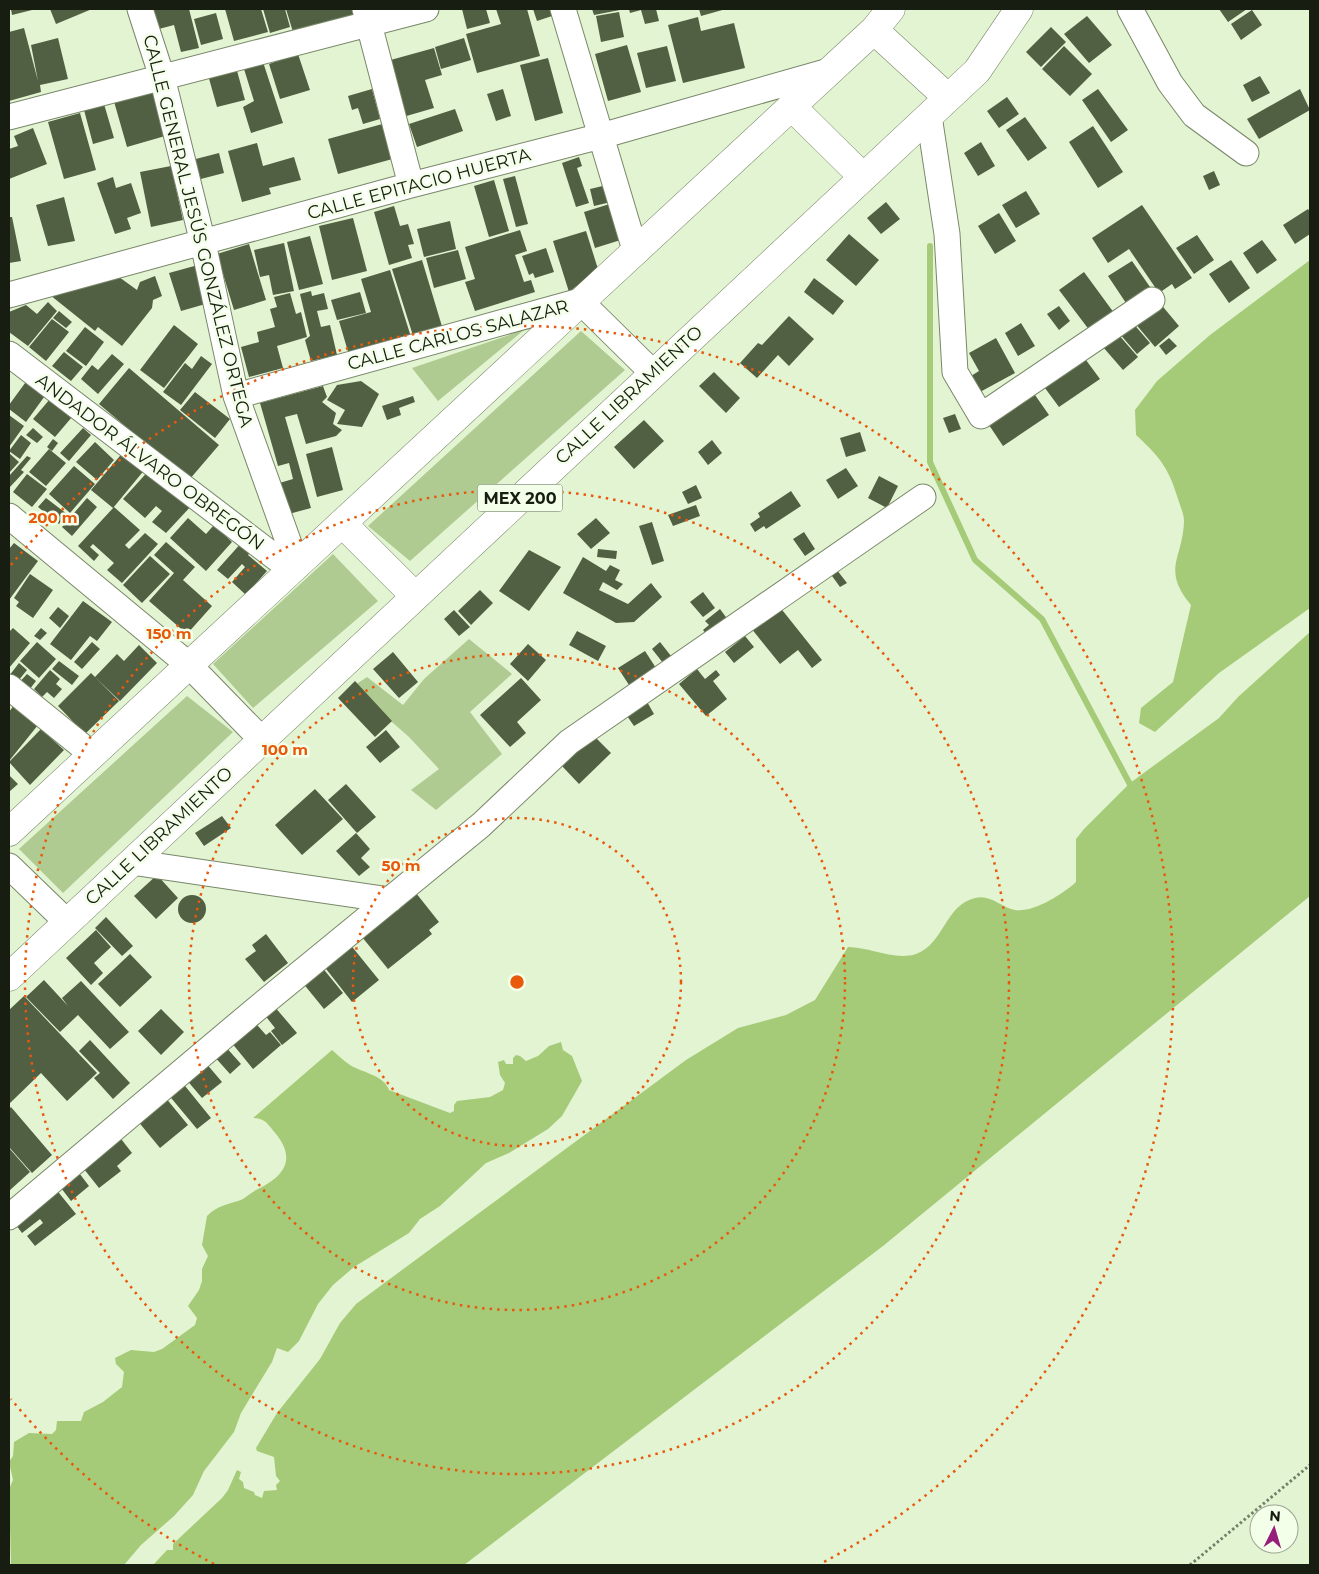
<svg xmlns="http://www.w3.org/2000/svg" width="1319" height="1574" viewBox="0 0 1319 1574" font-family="Montserrat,sans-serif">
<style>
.green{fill:#afcb91}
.water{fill:#a5cb79}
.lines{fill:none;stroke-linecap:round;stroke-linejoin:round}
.stream{stroke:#a5cb79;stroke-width:6}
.building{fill:#515f42}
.minor-casing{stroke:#788768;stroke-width:27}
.trunk-casing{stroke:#788768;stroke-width:29}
.path{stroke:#75806a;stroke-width:3;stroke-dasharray:2.5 2.5;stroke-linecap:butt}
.minor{stroke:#fff;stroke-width:25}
.trunk{stroke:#fff;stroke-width:28}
.ring{fill:none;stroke:#e8590c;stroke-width:2.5;stroke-dasharray:2.5 5}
.labels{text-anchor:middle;stroke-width:5;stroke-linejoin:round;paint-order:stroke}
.shield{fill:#f4ffea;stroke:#596152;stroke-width:1}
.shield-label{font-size:16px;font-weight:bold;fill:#171d11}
.street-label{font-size:18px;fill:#171d11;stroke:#f4ffea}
.centre{fill:#e8590c;stroke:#f4ffea;stroke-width:2.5}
.ring-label{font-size:15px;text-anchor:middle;font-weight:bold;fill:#e8590c;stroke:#f4ffea;stroke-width:5;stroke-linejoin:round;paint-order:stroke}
</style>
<rect width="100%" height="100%" fill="#e3f4d2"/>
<path class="green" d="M524 330 438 401 412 368Z
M581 331 625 370 410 561 368 526Z
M333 554 378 601 253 708 213 664Z
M469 639 512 674 470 712 502 754 436 810 411 790 439 769 409 737 352 687 367 677 403 705 424 679Z
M187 696 233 732 63 893 19 849Z"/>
<path class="water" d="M1310 260V608L1219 673 1155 732 1139 723 1141 708 1173 682 1191 605C1161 569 1183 559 1184 521 1184 515 1181 508 1179 502 1169 469 1162 459 1136 435L1135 410 1157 381 1210 335Z
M1310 632V896L883 1246 464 1565H153L167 1550H173V1544L222 1498 228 1490 237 1470 241 1472 239 1479 243 1482 244 1488 254 1492 255 1495 262 1498 264 1491 277 1490 276 1485 280 1481 276 1476 274 1457 257 1451 256 1448 277 1413 320 1359 340 1323 356 1304 686 1060 738 1028 786 1015 815 1000 848 947C870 947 894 961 916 954 944 944 945 905 975 898 991 894 1000 907 1015 910 1033 913 1063 894 1076 882V839L1084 829 1130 783 1219 718 1238 697Z
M561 1042 563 1050 572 1056 582 1081 562 1116 548 1129 509 1153 486 1163 440 1206 420 1219 409 1233 354 1267 333 1285 318 1304 299 1341 288 1352 277 1348 272 1362 241 1413 234 1432 204 1471 193 1495 174 1516 141 1545 124 1565H11L9 1489 13 1480 9 1462 13 1456 14 1442 29 1433 52 1434 56 1430 57 1421H81L84 1412 103 1402 122 1387 124 1372 116 1364 115 1358 131 1350 154 1352 162 1349 195 1325 197 1318 188 1306 199 1290 202 1281V1269L208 1256 202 1245 207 1216C217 1206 228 1204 241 1200 247 1197 252 1192 258 1189 283 1177 297 1160 276 1134 268 1125 266 1118 253 1118L332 1050C338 1055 344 1061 350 1065 363 1073 384 1075 389 1090L450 1113 454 1111V1105L457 1101 490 1097 503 1090 505 1083 500 1075 498 1062 504 1060 506 1064H513V1058L516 1055 520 1056 526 1061 538 1056 549 1046Z"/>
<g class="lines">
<path class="stream" d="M930 246V462L975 560 1042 619 1133 790"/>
</g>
<path class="building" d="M11 9H36L12 15Z
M50 9H92L56 24Z
M149 9H189L199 48 181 52 174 25 155 30Z
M225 9H261L268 32 234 41Z
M263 9H285L290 27 270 33Z
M286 9H359L360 13 293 32Z
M462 9H486L490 23 467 29Z
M496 9H527L540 56 477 73 466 34 501 24Z
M533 9H550L552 16 537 21Z
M592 9H620V10L594 15Z
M629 9H656L659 21 645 24 641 10 630 13Z
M699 9H726L701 16Z
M1219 9H1247L1228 22Z
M1252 10 1262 25 1241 40 1231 24Z
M619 12 624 37 601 42 596 16Z
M216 13 223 39 201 45 194 19Z
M1087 16 1112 45 1089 63 1064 34Z
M698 17 701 31 734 23 745 68 683 83 668 25Z
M1051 27 1066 42 1041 67 1026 52Z
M24 28 38 81 31 45 58 38 68 79 40 85 41 92 9 101V32Z
M464 38 471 60 441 69 435 47Z
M627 45 641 92 608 101 595 54Z
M667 46 676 81 646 88 637 53Z
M1064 46 1092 74 1070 96 1042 69Z
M434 48 442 75 425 80 434 108 403 117 387 61Z
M298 54 310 90 280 99 269 64Z
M548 58 563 113 535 121 520 65Z
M263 62 283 123 251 133 243 107 254 101 244 69Z
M236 67 245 100 217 107 208 75Z
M1260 76 1270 93 1252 102 1243 85Z
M158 85 172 134 127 147 113 98Z
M372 89 380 119 363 124 358 108 352 110 348 96Z
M503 89 511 116 496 121 487 94Z
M1098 89 1128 130 1111 142 1082 100Z
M1300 89 1310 110 1259 139 1247 119Z
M1007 97 1019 114 999 128 987 111Z
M104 104 114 138 93 144 84 110Z
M455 109 463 131 417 147 409 124Z
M80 113 96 170 64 179 48 122Z
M1025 117 1047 148 1028 161 1006 130Z
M386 123 396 158 338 174 328 139Z
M1093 126 1123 172 1098 188 1069 142Z
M33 128 47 164 9 179V149L18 146 14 136Z
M981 142 995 166 978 176 964 153Z
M257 143 263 166 294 157 301 180 269 188 271 194 242 202 228 151Z
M219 153 224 173 193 181 188 161Z
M579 157 582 166 577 168 589 203 576 207 562 163Z
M171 166 183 220 151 227 140 172Z
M1214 171 1220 185 1209 190 1203 176Z
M515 176 528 224 516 227 503 179Z
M113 177 116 188 131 183 141 213 127 218 131 229 115 234 97 183Z
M494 180 509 231 489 237 474 186Z
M607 185 611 202 594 206 590 189Z
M1026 191 1040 214 1016 228 1002 205Z
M64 197 75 241 48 246 36 205Z
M616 202 627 238 595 248 584 212Z
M886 202 900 219 881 234 867 218Z
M1142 205 1192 278 1175 289 1172 284 1159 293 1129 249 1108 263 1092 238Z
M394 206 400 226 408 224 414 244 408 245 412 258 389 265 374 212Z
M1308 209 1310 212V234L1295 244 1283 225Z
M999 213 1016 241 995 254 978 226Z
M9 217H12L21 261 9 263Z
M353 218 367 271 332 280 319 226Z
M450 221 456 249 424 257 417 229Z
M520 230 527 251 515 255 524 282 531 280 535 292 475 311 465 282 475 279 465 247Z
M586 231 598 269 569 292 553 241Z
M849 234 879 260 856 286 826 260Z
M1197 235 1214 260 1194 274 1176 248Z
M310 236 323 284 299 290 287 242Z
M1262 240 1277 260 1257 274 1243 253Z
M284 243 294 291 273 295 269 275 260 277 254 250Z
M249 244 266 300 234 310 217 254Z
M546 248 554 272 535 278 533 273 529 275 522 256Z
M458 250 466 279 434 288 426 258Z
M422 260 444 333 415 342 392 269Z
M1231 260 1250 288 1229 303 1209 274Z
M1132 261 1150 287 1126 303 1108 276Z
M198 265 209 303 181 311 169 273Z
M390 270 411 337 349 355 339 321 371 312 361 279Z
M1084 272 1117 317 1093 335 1059 290Z
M155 276 162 296 153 300 152 308 122 346 98 327 95 331 50 295 119 277 137 290 140 282Z
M814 278 844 301 833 315 804 292Z
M311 291 312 296 324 293 328 309 317 311 321 327 330 325 337 355 311 361 305 340 310 336 300 294Z
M360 292 366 313 337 320 331 300Z
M290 293 296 314 301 312 307 337 277 346 283 368 249 377 241 347 259 342 257 332 275 327 270 309 277 307 274 297Z
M48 302 57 311 28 346 9 332V312L26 305 37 314Z
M1159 302 1179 326 1155 347 1134 322Z
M1059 306 1070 321 1059 330 1047 314Z
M59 311 72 322 66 328 53 318Z
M789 316 814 339 789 366 778 355 757 378 740 363 758 343 762 345Z
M52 319 69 332 46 361 29 347Z
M1132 322 1150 343 1137 354 1119 333Z
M1021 323 1035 346 1018 356 1005 333Z
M174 325 198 344 164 388 140 370Z
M85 327 104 342 86 366 66 351Z
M1118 334 1138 357 1123 370 1103 347Z
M996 338 1015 373 980 392 971 376 979 371 969 353Z
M1169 338 1177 346 1166 355 1159 346Z
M64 352 83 367 71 381 52 366Z
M112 354 124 364 98 394 81 379 92 365 98 370Z
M201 356 212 364 181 405 163 392 185 363 192 369Z
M1083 356 1100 379 1059 407 1042 384Z
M129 368 219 445 189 480 99 404Z
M714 372 740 398 726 413 699 386Z
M28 379 47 393 26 422 9 409V405Z
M361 381 379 394 362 427 337 424 345 410 327 400 337 385Z
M323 386 327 397 322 402 336 413 333 424 342 430 336 436 306 444 297 414 285 417 311 508 285 515 276 484 293 479 289 463 278 466 260 403Z
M195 392 230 419 215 438 180 410Z
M1035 395 1049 415 1003 446 989 425Z
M413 396 415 402 399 408 401 415 387 420 382 406Z
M50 399 72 417 55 437 33 419Z
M955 414 961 429 949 433 943 418Z
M9 415 24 426 9 447Z
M644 420 664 441 634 469 614 447Z
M33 428 43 437 37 443 26 435Z
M83 428 91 435 69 461 60 453Z
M860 432 866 451 846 457 840 438Z
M21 435 31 443 20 459 9 451Z
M53 439 58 443 52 451 47 447Z
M712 440 722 453 708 465 698 452Z
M95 442 114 460 97 480 76 462Z
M332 447 343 490 317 497 306 454Z
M49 449 66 463 46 486 29 472Z
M125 450 146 468 113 508 91 490Z
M9 453 19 462 9 473Z
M27 456 31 458 21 470 24 472 10 487 9 476Z
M74 466 95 484 70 513 49 494Z
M152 467 193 504 166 533 152 522 162 511 156 506 145 518 123 499Z
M846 468 858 486 838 499 826 480Z
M27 474 47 489 32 507 13 492Z
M879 476 898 486 887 508 868 498Z
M696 485 702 498 688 504 682 492Z
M791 491 801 506 766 529 764 526 755 532 750 524 760 517 758 513Z
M46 498 67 514 59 524 38 507Z
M87 498 97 507 72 536 62 527Z
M696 505 700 516 673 526 668 515Z
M114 507 140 530 125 545 129 549 145 533 158 544 122 583 107 570 114 563 93 544 90 547 99 555 94 561 78 546Z
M188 518 206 534 214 525 232 542 206 571 170 538Z
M596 518 610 533 591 549 577 534Z
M652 522 664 561 652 565 639 526Z
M804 532 815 549 805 556 793 539Z
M243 541 253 549 248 555 267 571 246 595 232 582 245 567 242 564 228 579 217 570Z
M166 542 195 567 183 580 212 606 187 634 149 601 174 573 154 555Z
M14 543 38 561 9 600V549Z
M598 549 617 551 616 559 597 557Z
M529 550 561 567 529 611 499 591Z
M150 556 170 574 142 603 123 585Z
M583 557 606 571 610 565 620 570 615 580 623 584 617 590 603 582 599 590 628 604 651 583 662 597 634 622 616 623 563 593Z
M833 565 847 583 840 587 827 569Z
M30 574 53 590 33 618 16 606 19 602 14 598Z
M480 590 493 603 471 625 458 611Z
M703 592 715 608 703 617 690 602Z
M83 601 112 622 97 641 90 636 71 660 50 644Z
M779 606 822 660 812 668 798 650 780 664 751 628Z
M58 607 69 616 60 628 49 618Z
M720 609 731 624 711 640 703 630 709 625 705 621Z
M454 610 470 627 459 636 444 619Z
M13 628 30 643 9 668V632Z
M41 628 47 633 40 640 34 636Z
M577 631 606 646 598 661 569 645Z
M745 636 754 647 734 663 725 652Z
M37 642 56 659 39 678 20 661Z
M92 642 100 649 82 669 74 662Z
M660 642 675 661 667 668 652 649Z
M528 644 546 660 528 681 510 664Z
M139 645 157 663 120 701 95 677 117 654 124 661Z
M645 651 656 668 629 685 618 668Z
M393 652 418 682 399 698 373 669Z
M59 661 79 676 72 685 52 669Z
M19 663 27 670 14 686 9 676Z
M697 669 705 679 716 670 720 675 713 681 727 699 706 716 679 684Z
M50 670 60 679 56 684 62 689 54 698 47 692 42 697 34 689Z
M91 673 119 701 85 734 58 706Z
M27 674 36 681 26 694 16 686Z
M521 678 541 700 517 722 526 733 510 747 480 715Z
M355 681 392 721 375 737 338 698Z
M646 700 654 714 634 726 625 713Z
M14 705 38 725 9 761V712Z
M41 729 64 750 30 785 9 762Z
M386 730 400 747 380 763 366 747Z
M594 736 611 753 579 784 562 766Z
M9 775 18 784 9 792Z
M346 784 376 817 357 833 328 800Z
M315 789 343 819 302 855 275 825Z
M222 816 231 828 204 846 195 833Z
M356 833 370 849 361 858 370 867 359 876 336 851Z
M157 875 178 898 156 919 134 896Z
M416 893 439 922 429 930 432 934 388 969 362 937Z
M178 909a14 14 0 1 1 28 0a14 14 0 1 1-28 0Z
M106 917 133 946 122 956 95 928Z
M96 930 111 947 94 963 103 973 91 985 66 958Z
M266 934 288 963 264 982 245 959 256 951 252 945Z
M349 943 379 980 352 1002 323 965Z
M130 954 152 977 120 1007 98 984Z
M321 966 343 993 324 1009 302 982Z
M44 980 68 1006 62 998 81 981 129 1032 110 1049 78 1015 60 1032 26 997Z
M24 996 97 1073 67 1101 41 1073 9 1104V1010Z
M274 1006 297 1033 282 1045 271 1031 275 1028 264 1014Z
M161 1009 184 1032 161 1055 138 1031Z
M250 1017 266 1035 270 1032 281 1045 253 1069 231 1042Z
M90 1040 130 1083 113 1099 94 1078 100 1073 79 1051Z
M224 1045 241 1064 230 1074 213 1055Z
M205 1062 222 1082 202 1098 185 1078Z
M181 1081 211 1118 197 1129 167 1093Z
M165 1097 188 1125 160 1148 137 1120Z
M11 1107 52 1155 32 1173 9 1147V1109Z
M118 1135 132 1153 117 1166 121 1171 99 1188 80 1164Z
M9 1148 30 1172 9 1191Z
M76 1169 89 1186 71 1201 58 1184Z
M55 1188 76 1214 35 1246 27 1236 43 1223 40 1219 22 1233 13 1221Z"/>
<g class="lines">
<defs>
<path id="minor" d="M140 9 162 77 203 243 236 396 297 566
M365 9 411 185
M563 9 635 250
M1130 9 1170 83 1194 115 1246 153
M929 116 947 234 955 372 981 416 1152 300
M9 117 426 9
M9 295 411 185 601 136 829 71
M9 354 292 570
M236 396 580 301 653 373
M9 516 189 665 262 740
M9 687 93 755
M131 862 390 900
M9 866 67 922
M9 1217 254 1011 481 825 569 742 923 497"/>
<path id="trunk" d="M874 30 948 98
M791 106 863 177
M342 523 415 596
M9 832 874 30 891 9
M9 977 977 71 1019 9"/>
</defs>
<use href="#minor" class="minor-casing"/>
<use href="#trunk" class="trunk-casing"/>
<path class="path" d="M1190 1565 1310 1465"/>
<use href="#minor" class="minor"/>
<use href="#trunk" class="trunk"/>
</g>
<g class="ring">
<circle cx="517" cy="982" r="164"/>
<circle cx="517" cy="982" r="328"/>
<circle cx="517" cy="982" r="492"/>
<path d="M214 1564A656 656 0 0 1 11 1399M11 565A656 656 0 1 1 820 1564"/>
</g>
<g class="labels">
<rect class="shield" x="477.5" y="484.5" width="85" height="27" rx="4"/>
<g class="shield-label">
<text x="520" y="504">MEX 200</text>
</g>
<g class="street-label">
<text transform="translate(419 184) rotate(-15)" y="6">CALLE EPITACIO HUERTA</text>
<text transform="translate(198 231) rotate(76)" y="6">CALLE GENERAL JESÚS GONZÁLEZ ORTEGA</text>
<text transform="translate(458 335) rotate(-15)" y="6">CALLE CARLOS SALAZAR</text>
<text transform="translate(629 395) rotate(-43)" y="6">CALLE LIBRAMIENTO</text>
<text transform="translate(150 462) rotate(37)" y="6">ANDADOR ÁLVARO OBREGÓN</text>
<text transform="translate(159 836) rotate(-43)" y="6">CALLE LIBRAMIENTO</text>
</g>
</g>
<circle cx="517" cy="982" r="8" class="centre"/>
<g class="ring-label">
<text x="53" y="523">200 m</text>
<text x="169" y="639">150 m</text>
<text x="285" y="755">100 m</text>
<text x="401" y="871">50 m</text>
</g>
<rect width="1319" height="1574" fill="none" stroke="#171d11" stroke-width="20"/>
<g transform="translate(1274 1529) rotate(5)"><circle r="24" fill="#f4ffea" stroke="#9ca593"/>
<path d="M0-4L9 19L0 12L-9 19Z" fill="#961f7b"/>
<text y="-8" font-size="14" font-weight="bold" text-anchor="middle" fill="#171d11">N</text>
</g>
</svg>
